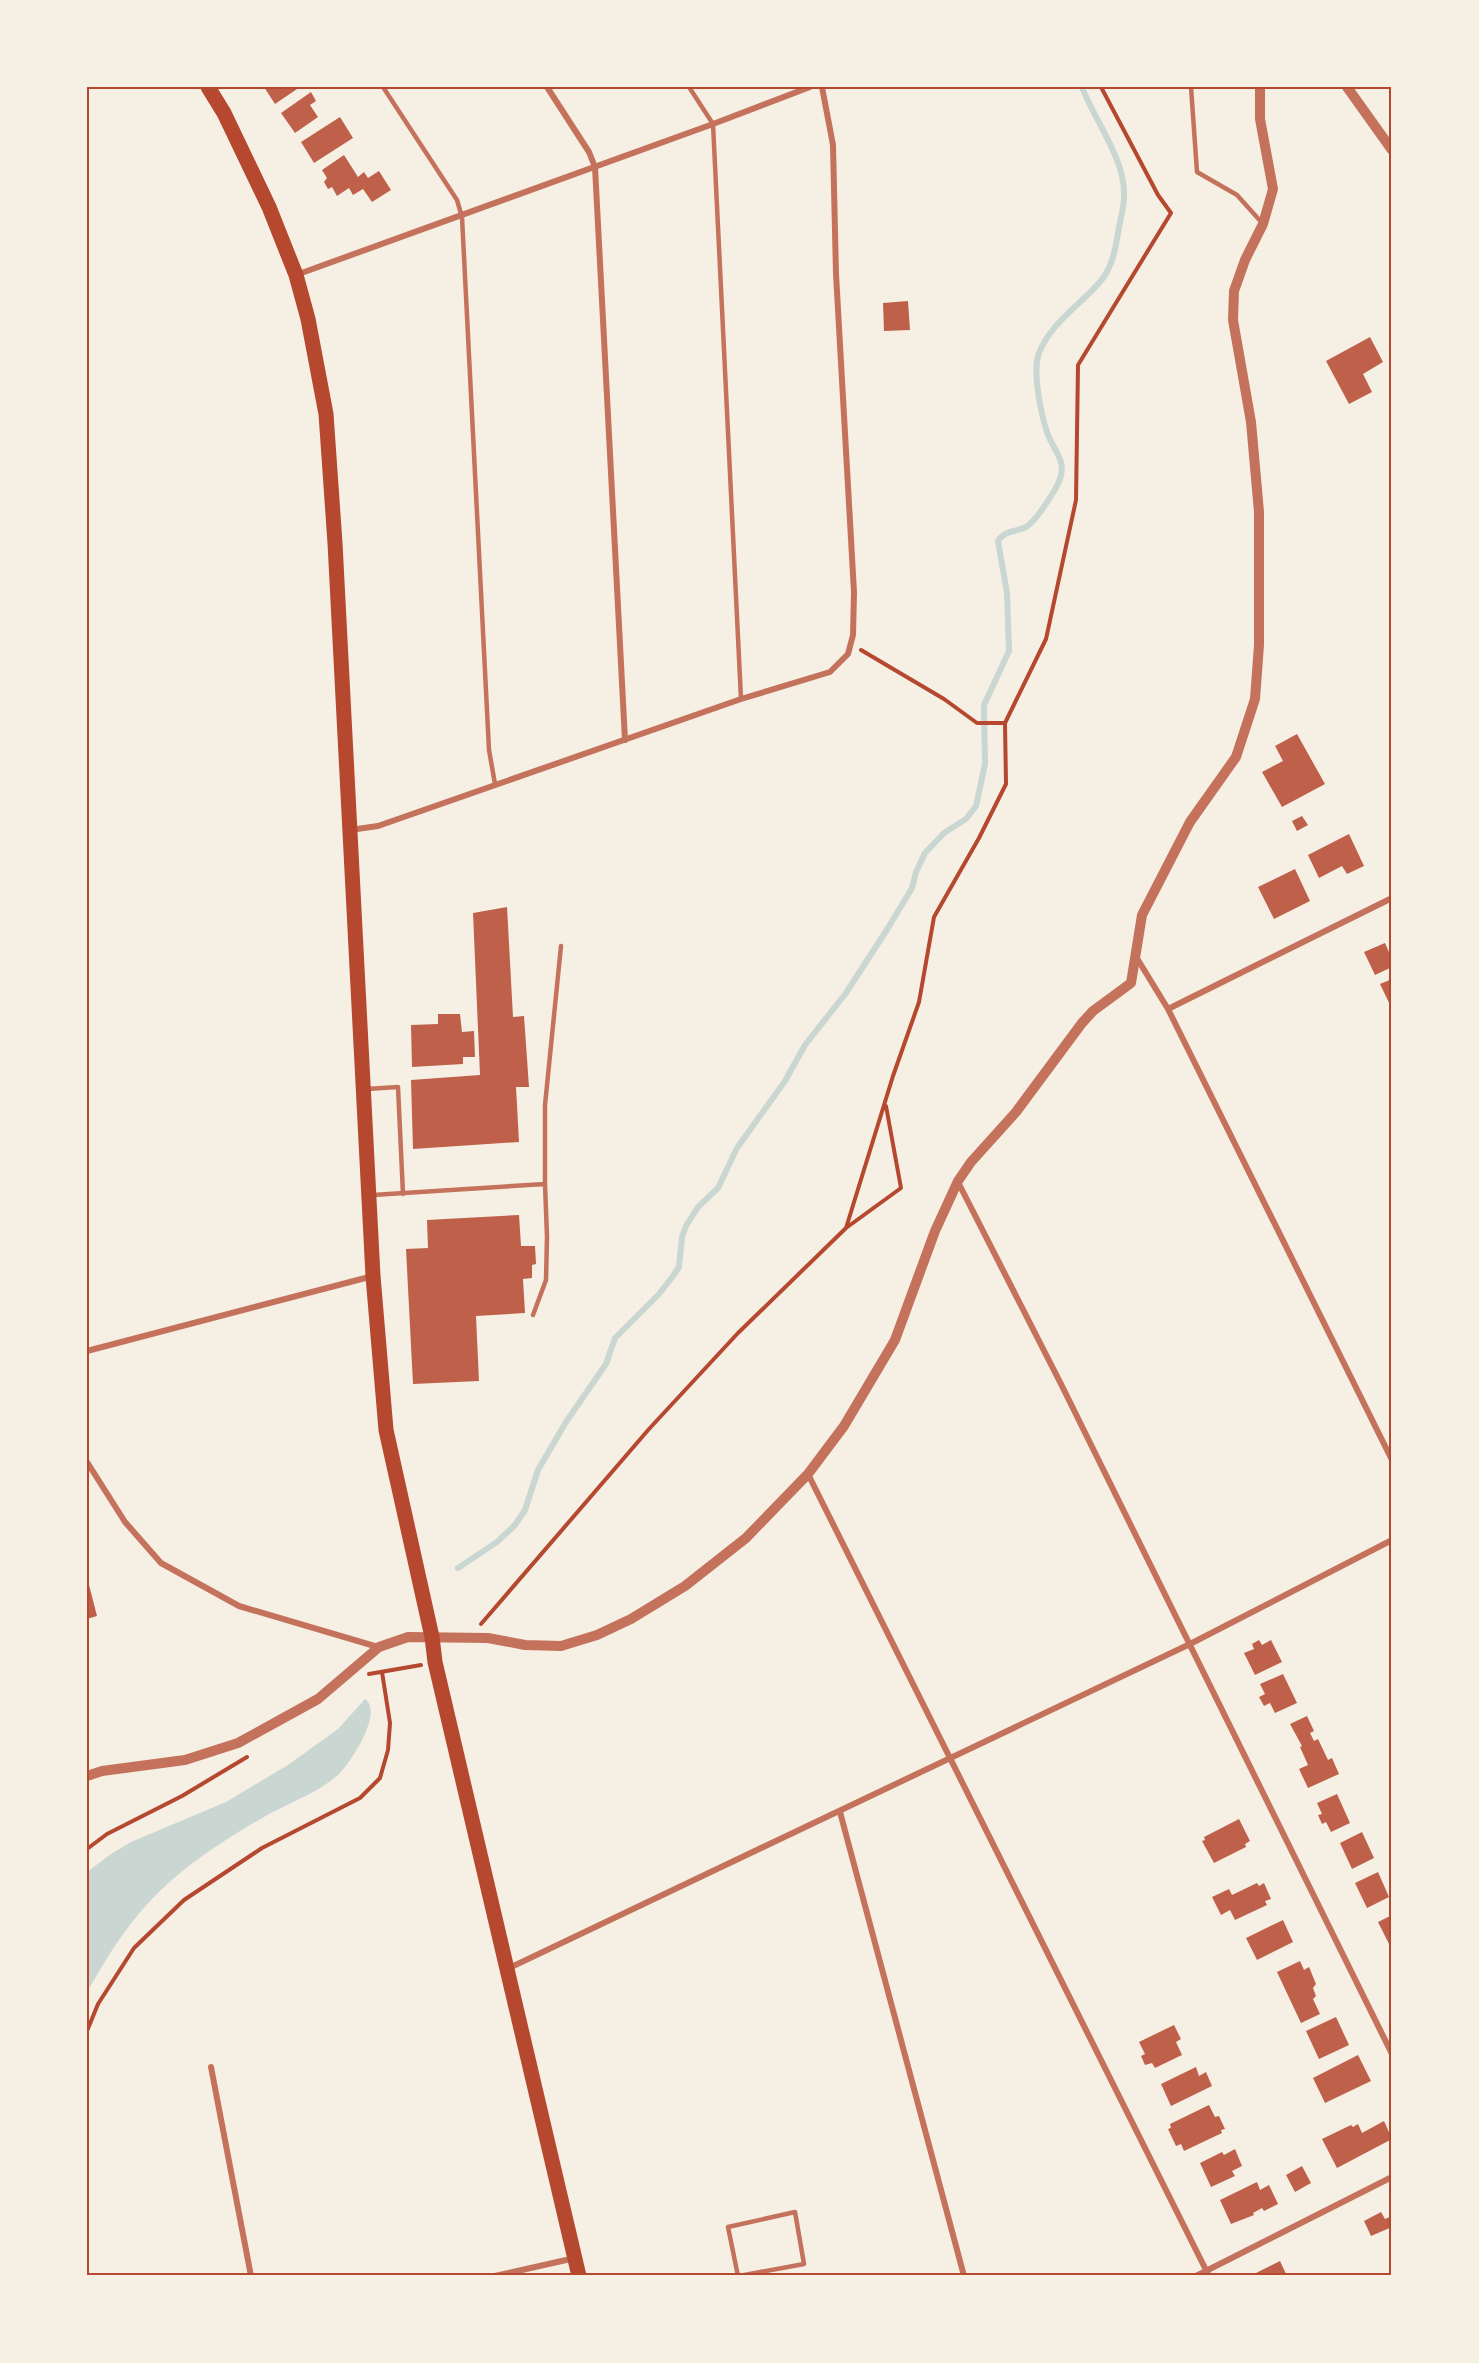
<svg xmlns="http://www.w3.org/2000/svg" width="1479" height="2363" viewBox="0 0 1479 2363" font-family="Ubuntu,sans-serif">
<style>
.water{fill:#c9d6d2}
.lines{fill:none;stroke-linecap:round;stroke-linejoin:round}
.stream{stroke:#c9d6d2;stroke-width:6}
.building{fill:#bf614a}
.path{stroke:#b5482f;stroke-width:4}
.service{stroke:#c5725c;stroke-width:4.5}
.minor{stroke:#c5725c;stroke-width:6}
.tertiary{stroke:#c5725c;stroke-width:10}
.primary{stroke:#b5482f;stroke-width:15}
.neatline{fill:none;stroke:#b5482f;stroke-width:2}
</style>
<rect width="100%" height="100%" fill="#f6efe4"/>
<path class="water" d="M365 1699C384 1712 351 1762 339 1774 319 1792 294 1801 271 1813 235 1833 192 1860 162 1889 131 1918 108 1955 87 1992V1872L111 1854 131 1842 226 1802 288 1765 338 1729Z"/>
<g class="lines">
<path class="stream" d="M458 1568 497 1542 515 1525 525 1510 538 1470 566 1422 606 1364 615 1338 659 1294 673 1276 679 1267 682 1237 686 1226 698 1207 718 1188 737 1148 785 1081 805 1045 846 993 888 928 912 888 916 872 925 853 944 833 966 819 976 806 985 764 984 705 1009 651 1007 593 998 541C1005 530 1016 532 1026 527 1036 521 1056 490 1060 479 1067 459 1052 449 1047 432 1041 414 1033 375 1038 356 1048 325 1079 306 1099 283 1112 268 1115 252 1118 233 1120 220 1125 205 1124 192 1124 158 1094 119 1082 87"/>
</g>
<path class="building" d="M264 87H300L275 104Z
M311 92 316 101 310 105 318 117 295 133 281 113Z
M340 117 353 138 314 163 301 142Z
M344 155 358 177 364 172 368 178 379 171 391 190 372 202 363 189 353 195 349 188 337 196 332 187 328 189 324 182 327 178 322 170Z
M908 301 910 330 884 331 883 303Z
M1370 337 1383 362 1363 374 1372 392 1349 404 1326 361Z
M1297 734 1325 784 1282 807 1262 772 1283 761 1275 746Z
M1302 816 1308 825 1297 831 1292 821Z
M1349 834 1364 866 1347 874 1342 866 1319 878 1308 855Z
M1295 869 1310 901 1274 919 1258 887Z
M507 907 513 1017 524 1016 529 1087H516L519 1142 413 1149 411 1080 480 1075 473 913Z
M1385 943 1392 959V967L1375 975 1364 952Z
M1392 979V1009L1380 984Z
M438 1014H460L462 1032 474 1031 475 1057H463V1064L412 1067 411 1025 438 1024Z
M519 1215 521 1246H535L536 1264 532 1265V1278L523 1279 525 1313 476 1316 479 1381 413 1384 406 1249 428 1248 427 1220Z
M88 1581 97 1616 87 1619V1582Z
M1259 1640 1262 1645 1271 1640 1282 1662 1255 1675 1244 1653 1254 1649 1252 1644Z
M1283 1674 1297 1703 1275 1713 1270 1703 1264 1706 1259 1697 1265 1694 1260 1684Z
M1307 1716 1314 1731 1310 1733 1314 1741 1318 1739 1328 1760 1332 1758 1339 1774 1308 1788 1299 1769 1308 1765 1300 1747 1302 1746 1290 1724Z
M1337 1794 1350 1823 1331 1832 1326 1822 1322 1824 1318 1815 1322 1814 1317 1803Z
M1239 1819 1250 1841 1245 1844 1246 1847 1214 1863 1202 1841 1205 1840 1204 1837Z
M1362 1832 1374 1858 1352 1869 1340 1843Z
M1378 1872 1389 1897 1367 1908 1355 1883Z
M1257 1883 1259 1886 1264 1883 1271 1899 1265 1901 1267 1905 1235 1920 1230 1910 1221 1915 1212 1897 1229 1889 1232 1895Z
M1392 1915V1945L1390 1946 1378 1922Z
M1283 1920 1293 1942 1257 1960 1246 1938Z
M1300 1961 1304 1970 1309 1967 1316 1984 1313 1988 1316 1996 1313 1999 1320 2014 1301 2023 1277 1972Z
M1336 2017 1349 2045 1319 2059 1306 2031Z
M1174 2025 1181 2039 1176 2042 1182 2055 1155 2068 1152 2063 1145 2065 1141 2056 1145 2054 1139 2042Z
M1358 2055 1371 2081 1325 2103 1313 2078Z
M1196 2067 1199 2076 1206 2072 1212 2086 1171 2106 1161 2084Z
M1209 2105 1215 2117 1219 2116 1225 2129 1221 2130 1222 2133 1184 2151 1181 2144 1176 2146 1168 2129 1171 2128 1170 2124Z
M1384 2121 1392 2139 1337 2168 1322 2139 1351 2125 1353 2127 1358 2124 1362 2133Z
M1235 2149 1242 2166 1232 2171 1235 2176 1211 2187 1200 2163 1222 2152 1224 2155Z
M1302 2166 1311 2183 1295 2192 1286 2175Z
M1257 2182 1260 2190 1269 2185 1278 2204 1264 2211 1262 2208 1253 2213 1254 2215 1231 2224 1220 2200Z
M1381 2212 1385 2219 1392 2216V2227L1371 2236 1364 2221Z
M1280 2261 1287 2276H1258L1256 2273Z"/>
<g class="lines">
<path class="path" d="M861 650 944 699 977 723H1005
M846 1228 901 1188 886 1106
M481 1624 649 1429 738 1333 846 1228 893 1076 919 1002 934 917 979 838 1006 784 1005 723 1046 639 1076 500 1078 365 1171 213 1158 195 1101 87
M369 1674 421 1665
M87 1849 107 1834 182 1796 247 1757
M87 2031 98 2004 134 1948 184 1900 262 1848 360 1798 380 1778 388 1750 390 1723 382 1672"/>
<path class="service" d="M383 87 457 200 462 217 489 750 495 784
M689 87 713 124 741 699
M1191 87 1197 172 1237 195 1263 224
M367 1089 398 1087 403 1194
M373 1195 545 1184V1105L561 946
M533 1315 546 1280 547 1237 545 1184
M738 2276 728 2227 795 2212 804 2264 739 2276"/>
<path class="minor" d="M547 87 589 152 595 167 625 740
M296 275 713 124 810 87
M350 830 378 826 741 699 830 672 848 654 853 635 854 592 836 274 833 145 822 87
M1135 955 1168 1009 1392 1460
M1168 1009 1392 898
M958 1182 1061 1384 1392 2054
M87 1351 373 1276
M87 1462 125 1522 161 1563 239 1606 378 1647
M808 1474 1209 2276
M840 1812 964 2276
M509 1968 1190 1644 1392 1540
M211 2067 251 2276
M495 2276 575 2258
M1196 2276 1392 2177"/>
<path class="tertiary" d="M1347 87 1392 150
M87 1776 102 1771 185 1760 238 1743 318 1699 379 1647 408 1637 488 1638 525 1645 561 1646 597 1635 631 1619 685 1586 746 1538 808 1474 844 1426 895 1340 935 1231 958 1181 971 1162 1016 1112 1082 1023 1093 1011 1131 983 1142 915 1190 822 1236 757 1255 699 1259 645V512L1251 422 1233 320 1234 291 1245 260 1263 224 1273 189 1260 119V87"/>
<path class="primary" d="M208 87 224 113 269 207 296 275 308 319 326 414 335 543 373 1276 386 1430 432 1637 435 1662 579 2276"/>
</g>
<rect width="1479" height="2363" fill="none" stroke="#f6efe4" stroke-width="177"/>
<rect x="88" y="88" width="1302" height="2186" class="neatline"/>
</svg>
